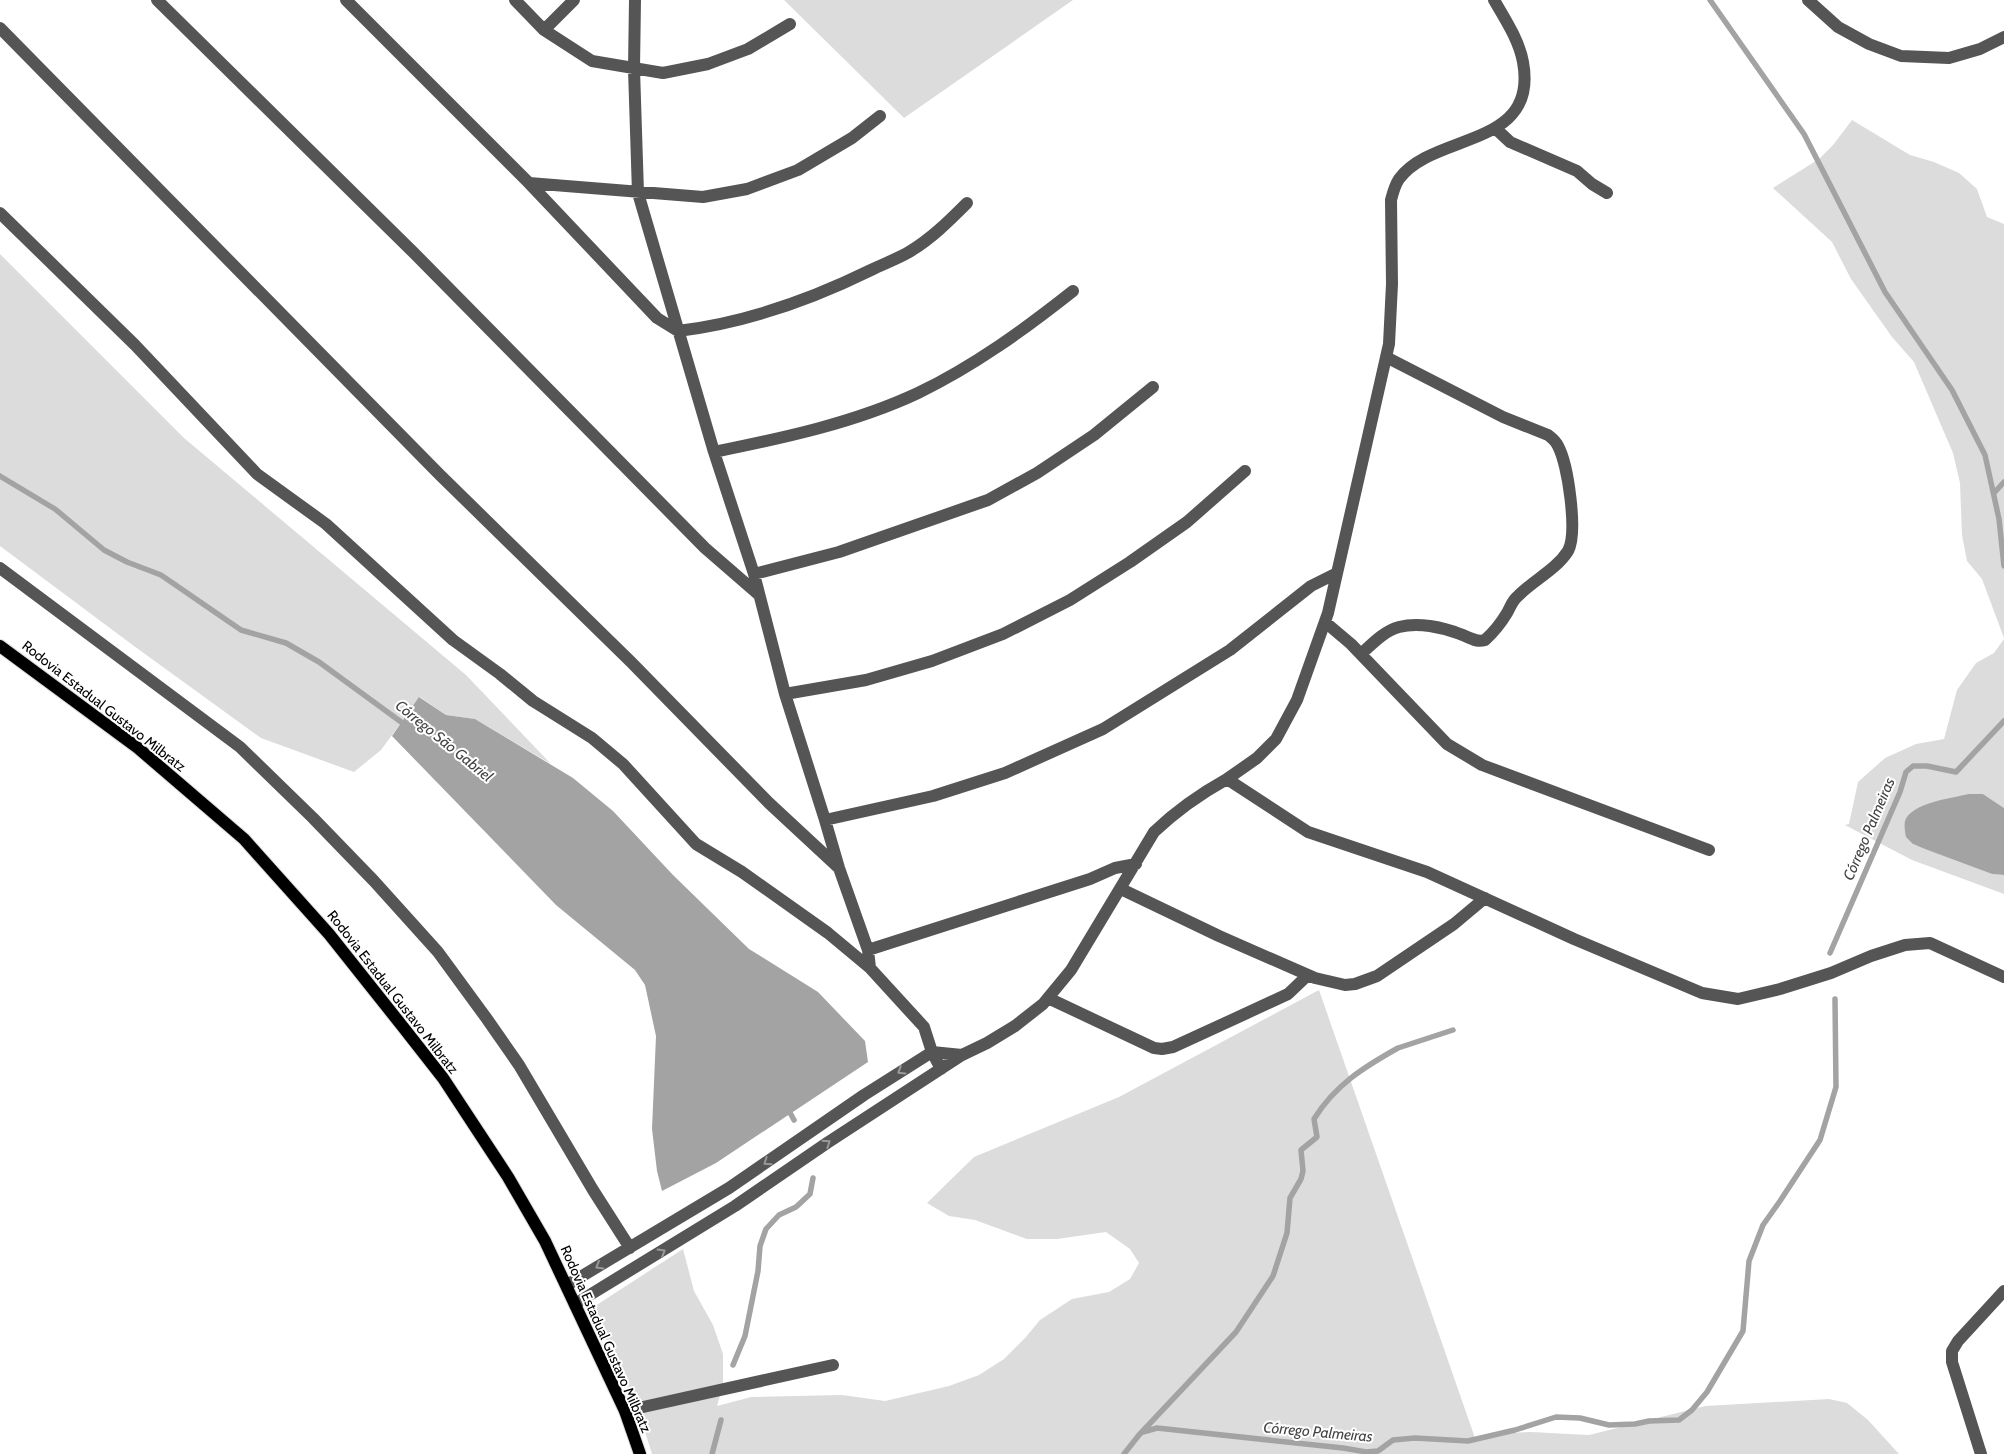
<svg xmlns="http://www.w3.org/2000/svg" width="2004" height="1454" viewBox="0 0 2004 1454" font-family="Cabin,sans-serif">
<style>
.green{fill:#dcdcdc}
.water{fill:#a3a3a3}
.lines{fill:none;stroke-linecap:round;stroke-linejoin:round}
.stream{stroke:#a3a3a3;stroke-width:5.5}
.major-casing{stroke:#dbdbdb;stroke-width:14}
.minor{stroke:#555;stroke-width:12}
.major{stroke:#000;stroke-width:12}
.oneway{stroke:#999}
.labels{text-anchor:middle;stroke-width:4;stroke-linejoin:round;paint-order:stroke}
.street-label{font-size:14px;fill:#000;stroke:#fff}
.water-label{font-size:15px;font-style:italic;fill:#444;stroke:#fff}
</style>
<rect width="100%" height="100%" fill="#fff"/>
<path class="green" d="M784 0H1073L904 118Z
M1852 120 1910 155 1934 162 1959 173 1977 189 1987 217 2004 224V638L1982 579 1967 561 1962 535 1960 483 1953 453 1914 362 1892 337 1851 279 1832 242 1773 188 1819 159 1833 145Z
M0 254 184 438 466 675 551 764 475 719 446 715 420 697 381 750 354 772 261 738 134 646 0 546Z
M2004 639V808L1983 794 1913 844 1992 874 2004 875V894L1912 860 1845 825 1849 824 1858 782 1885 758 1916 744 1944 739 1957 690 1976 663 1994 653Z
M1319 990 1475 1438 1504 1433 1531 1432 1589 1435 1705 1406 1829 1399 1847 1403 1868 1420 1899 1454H652L641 1419 592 1308 683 1249 694 1291 713 1325 723 1354V1385L717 1406 751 1397 842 1395 885 1401 949 1386 979 1375 1004 1359 1025 1338 1040 1320 1072 1299 1109 1292 1130 1279 1139 1263 1130 1249 1106 1232 1057 1239H1027L975 1220 949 1216 927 1203 974 1157 1119 1097Z"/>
<path class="water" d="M419 697 446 715 475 719 573 778 613 811 673 875 749 949 818 992 865 1041 868 1062 716 1163 662 1191 657 1171 652 1129 656 1036 645 985 635 970 556 905 392 736Z
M1969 794H1983L2004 808V875L1992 874 1925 849 1913 844 1906 837C1905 832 1904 825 1905 821 1911 803 1952 798 1969 794Z"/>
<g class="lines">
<path class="stream" d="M1710 0 1804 134 1885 292 1952 390 1985 455 1999 519 2004 566
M0 476 55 509 104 550 127 562 161 575 241 630 286 643 319 662 408 727
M1994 493 2004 482
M1830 953 1900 792 1906 772 1913 766H1927L1956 772 2004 721
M788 1109 794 1120
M733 1365 745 1336 758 1271 760 1246 766 1229 779 1215 796 1207 810 1194 813 1178
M1143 1432 1157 1428 1343 1448 1366 1452 1378 1451 1393 1440 1415 1438 1468 1441 1515 1430 1556 1417 1580 1418 1609 1425 1635 1424 1649 1421 1679 1420 1692 1410 1707 1392 1743 1331 1749 1261 1763 1225 1780 1201 1820 1140 1836 1087 1835 999
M712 1454 721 1420
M1124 1454 1139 1435 1236 1332 1273 1276 1287 1233 1290 1198 1301 1179 1303 1171 1301 1150 1317 1137 1314 1119C1335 1085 1364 1067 1398 1048L1453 1030"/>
<defs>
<path id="major" d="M0 646 138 748 244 839 329 934 403 1027 443 1078 508 1177 545 1241 625 1411 640 1454"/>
</defs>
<use href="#major" class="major-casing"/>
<path class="minor" d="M157 0 414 253 705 548 758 594
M346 0 529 183 657 318 678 331C745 323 810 300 871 270 883 264 897 259 909 252 931 239 949 221 967 203
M515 0 544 30 592 61 663 73 708 64 748 49 790 24
M635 0 634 69 638 193 714 452 754 574 785 694 825 820 839 868 868 950 870 968
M1494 0C1505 19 1519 40 1523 62 1539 149 1433 132 1399 179 1395 185 1393 192 1391 200L1392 284 1389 344 1328 613 1297 700 1276 739 1257 758 1227 779 1308 832 1427 872 1574 939 1702 993 1738 999 1780 989 1831 973 1871 956 1905 945 1930 943 2004 977
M1808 0 1838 27 1869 44 1901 56 1949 58 1980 49 2004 37
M0 28 440 475 631 662 769 803 839 868
M544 30 574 0
M1495 128 1510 142 1577 171 1592 184 1607 193
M529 183 703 197 747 189 798 170 852 138 880 116
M0 213 135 345 257 474 326 524 453 640 500 674 533 701 592 738 623 764 696 844 742 872 828 933 870 968 924 1027 932 1052 941 1069
M714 452C783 438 854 423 918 393 974 366 1025 329 1073 291
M0 568 240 747 313 818 374 881 438 952 487 1019 519 1065 593 1190 630 1248
M754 574 839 552 988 500 1037 473 1094 435 1153 387
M1325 622 1351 644 1447 744 1482 765 1709 850
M1361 654C1372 644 1384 631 1399 627 1418 622 1442 627 1460 634 1469 637 1476 643 1485 640 1494 632 1501 623 1507 613 1510 608 1512 601 1517 597 1532 581 1556 570 1568 551 1578 533 1568 464 1558 446 1556 441 1552 438 1548 435L1503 417 1386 357
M785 694 866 680 932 661 1003 634 1070 600 1130 562 1187 522 1245 471
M825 820 933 796 1005 773 1103 729 1230 650 1311 586 1337 573
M1121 889 1219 936 1315 978 1345 985 1355 984 1377 976 1454 924 1485 898
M868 950 1090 879 1115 868 1136 864
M1048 998 1154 1048 1162 1049 1173 1047 1247 1013 1288 994 1308 975
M567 1285 729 1188 864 1095 932 1052 962 1055
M575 1304 735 1206 827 1143 962 1055 987 1043 1015 1026 1043 1004 1071 970 1154 832C1176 811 1200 794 1227 779
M625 1411 833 1365
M1981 1454 1952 1362V1351L1958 1341 2004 1291"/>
<use href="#major" class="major"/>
</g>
<defs><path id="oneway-chevron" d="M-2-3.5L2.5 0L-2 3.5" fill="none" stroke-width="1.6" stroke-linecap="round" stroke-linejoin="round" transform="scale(1.25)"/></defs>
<g class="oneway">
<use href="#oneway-chevron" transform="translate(901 1071) rotate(148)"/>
<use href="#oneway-chevron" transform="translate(827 1143) rotate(-34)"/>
<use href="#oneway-chevron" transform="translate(767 1162) rotate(146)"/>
<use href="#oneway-chevron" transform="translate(662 1252) rotate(-31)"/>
<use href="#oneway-chevron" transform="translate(599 1266) rotate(150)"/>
</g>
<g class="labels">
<g class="street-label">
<text transform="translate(104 706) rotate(38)" y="5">Rodovia Estadual Gustavo Milbratz</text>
<text transform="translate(393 992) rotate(52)" y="5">Rodovia Estadual Gustavo Milbratz</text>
<text transform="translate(606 1339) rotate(66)" y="5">Rodovia Estadual Gustavo Milbratz</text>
</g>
<g class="water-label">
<text transform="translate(444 741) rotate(39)" y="5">Córrego São Gabriel</text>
<text transform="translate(1869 829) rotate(-67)" y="5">Córrego Palmeiras</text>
<text transform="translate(1318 1432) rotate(5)" y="5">Córrego Palmeiras</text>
</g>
</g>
</svg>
